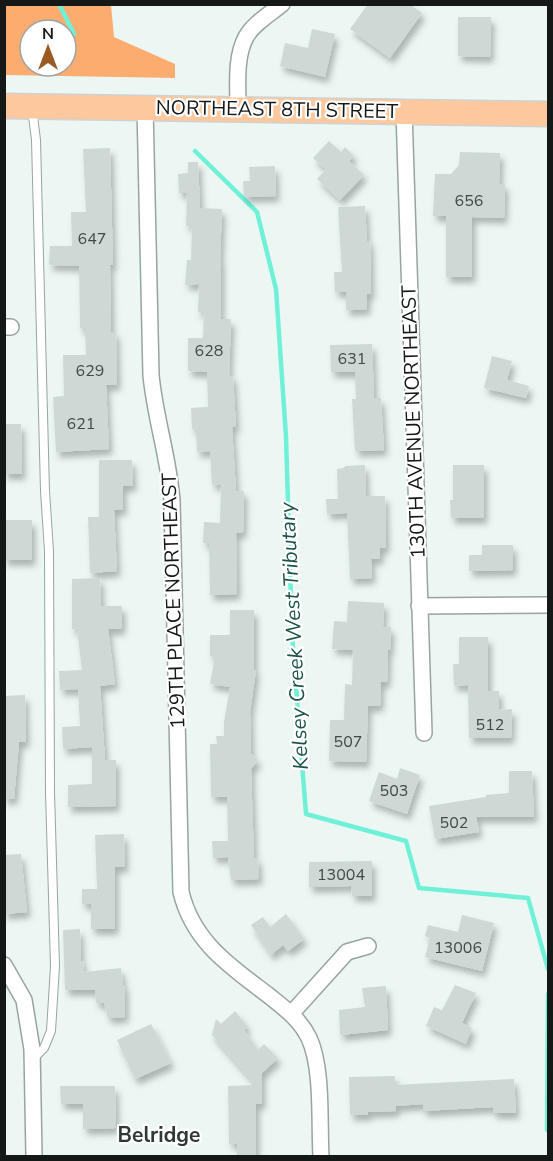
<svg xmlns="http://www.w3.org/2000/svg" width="553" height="1161" viewBox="0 0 553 1161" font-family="'Nunito Sans',sans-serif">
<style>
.forest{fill:#fdac70;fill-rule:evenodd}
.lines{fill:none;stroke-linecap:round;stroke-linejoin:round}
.stream{stroke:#70f1d7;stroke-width:4.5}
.building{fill:#ced9d6;filter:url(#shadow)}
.service-casing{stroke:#99a4a1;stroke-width:10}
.minor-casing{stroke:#99a4a1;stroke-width:18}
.primary-casing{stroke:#d0d1d1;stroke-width:27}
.service{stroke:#fff;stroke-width:8}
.minor{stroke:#fff;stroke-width:15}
.primary{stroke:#fec89e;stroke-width:24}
.labels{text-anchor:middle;stroke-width:4.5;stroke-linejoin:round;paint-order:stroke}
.number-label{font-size:16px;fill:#424847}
.street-label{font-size:20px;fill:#141817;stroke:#fff}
.water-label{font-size:21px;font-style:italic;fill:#1b5248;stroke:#fff}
.neighbourhood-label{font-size:21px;font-weight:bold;fill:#2e3835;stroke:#fff}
</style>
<defs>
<filter id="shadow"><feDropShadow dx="3.5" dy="6" stdDeviation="3" flood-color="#0004"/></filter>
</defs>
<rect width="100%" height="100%" fill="#ecf7f4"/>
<path class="forest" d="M5 4 111 5 114 37 175 64V78L5 75ZM30 30H66V66H30Z"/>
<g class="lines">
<path class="stream" d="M59 4 74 34
M195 151 257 212 276 289 286 437 292 635 306 814 406 841 419 888 528 898 548 969
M547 1130 548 994"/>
</g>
<path class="building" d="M368 4H410L422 13 390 58 350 29Z
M458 17H491L490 57 458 56Z
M312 29 335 34 325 77 280 66 285 43 308 48Z
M329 141 341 152 345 147 354 156 349 161 364 175 340 200 317 179 326 169 313 158Z
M110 148 113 265H110L111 332H116L117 385H106L109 449 56 452 53 397 64 396 63 355H86L85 328H80L79 266 49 265 50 246H72L71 212H86L83 149Z
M460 152 500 153 499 184H505L504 218 472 217V277H446V216H433L435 174H451L459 165Z
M188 162H198L200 208 222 209 220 260H221V319H231L229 376H233L236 427H232L236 491H244L243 533H236L237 594 210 595 209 543H203L204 522 220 523 221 484 212 485 210 451 197 452 196 429H192L191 408 208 407 207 372 188 371V338H203L204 312H198L199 284 185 285 187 260H191L192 226H186L187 193H179L178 174 188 173Z
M275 166 276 196 244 197 243 181H250L249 167Z
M365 206 367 241H370L371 294H367V309L346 310V292H335L334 272H342L338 207Z
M372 344 374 398H381L384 450 355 451 352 399H356L355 372H331L330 345Z
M492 356 512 361 507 380 529 386 526 398 484 388Z
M4 424H21L22 474H4Z
M99 460H132L133 486H123V510H114L117 571 90 573 88 517H99Z
M365 465 366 496H385L386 548H380V559H371L372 578 350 579 347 513 327 514 326 499H338L337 469 344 468 345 466Z
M453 465H484V518H451L450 500H453Z
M4 520H32V560H4Z
M482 545H513V570L469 571V555H482Z
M100 578 101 606H122V629H108L115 684 100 686 105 760H116V806L68 807V785L92 784V747L63 749 62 727 80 726 78 689 60 690 59 671 82 670 77 629H72V579Z
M348 601 384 603 383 627H391L390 650H388L387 682H381L380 706H368L366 762 329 761 330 720H344L345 684 352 685 353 650 332 649 334 621 347 622Z
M230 610H254V670H256L250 712 251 754 258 760 251 769 254 858H258L259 879 231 880 228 857 213 858 212 841H228L227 797H211L210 744H217L216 736H224V722L230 687 210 684 215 656H210V635H230Z
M459 637H488V691H499V710L512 709 511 738H469L468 685 454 686 453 664H459Z
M25 695 26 742H19L14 799H4V696Z
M400 768 420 775 407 814 369 801 379 772 397 779Z
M509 771H532L534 817H476L479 832 435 839 429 806 486 797V795L509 793Z
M124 834 125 867H115V929H91V904H82V889H97L95 835Z
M21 854 27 912 4 914V855Z
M372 861V896H352L351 886 309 887V862Z
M286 914 304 939 288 951 283 945 271 955 251 925 263 917 270 927Z
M462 915 494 923 482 971 425 957 430 938 425 936 428 925 458 932Z
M80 929 81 961H83L84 972 121 968 123 986 125 985V1017L108 1018 104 1003H96L95 990H65L63 930Z
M455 985 476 993 462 1023 472 1028 466 1044 426 1026 434 1007 442 1010Z
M386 986 388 1030 340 1035 339 1010 365 1007 362 988Z
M235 1011 247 1026 244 1030 258 1050 264 1044 278 1058 262 1073V1104H256V1156H237V1143L229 1144 228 1086 256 1085 212 1035 216 1019 221 1024Z
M151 1024 171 1063 135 1079 117 1040Z
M395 1076V1085L514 1079 516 1113H493V1107L423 1111V1104L396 1106V1111L368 1112V1115H350L349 1077Z
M60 1086H115L116 1128 83 1129V1104H61Z"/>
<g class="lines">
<defs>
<path id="service" d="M32 108 36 140 45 491 49 551 50 792 55 966 51 1031 44 1048 33 1059"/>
<path id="minor" d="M145 107 151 375C155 418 169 458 172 501L181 892C193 942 230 966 268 995 284 1008 300 1019 309 1038 323 1068 319 1122 321 1156
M238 108C238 86 235 57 246 37 254 23 270 14 282 4
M404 111 424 733
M4 327H11
M419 606 548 605
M4 965 24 1000 32 1049 34 1156
M291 1014 347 952 368 946"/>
<path id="primary" d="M4 106 548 114"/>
</defs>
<use href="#service" class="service-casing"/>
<use href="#minor" class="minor-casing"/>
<use href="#primary" class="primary-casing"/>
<use href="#service" class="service"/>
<use href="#minor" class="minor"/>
<use href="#primary" class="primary"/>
</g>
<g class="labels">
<g class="number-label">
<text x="469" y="206">656</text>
<text x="92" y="244">647</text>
<text x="209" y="356">628</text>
<text x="352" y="364">631</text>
<text x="90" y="376">629</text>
<text x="81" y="429">621</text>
<text x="490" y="730">512</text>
<text x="348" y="747">507</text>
<text x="394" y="796">503</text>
<text x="454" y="828">502</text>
<text x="341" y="880">13004</text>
<text x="458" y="953">13006</text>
</g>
<g class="street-label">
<text transform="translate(277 109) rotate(1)" y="7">NORTHEAST 8TH STREET</text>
<text transform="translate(413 422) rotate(-92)" y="7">130TH AVENUE NORTHEAST</text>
<text transform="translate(173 601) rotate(-92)" y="7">129TH PLACE NORTHEAST</text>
</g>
<g class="water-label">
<text transform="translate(294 636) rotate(-93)" y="7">Kelsey Creek West Tributary</text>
</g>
<g class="neighbourhood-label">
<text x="159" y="1142">Belridge</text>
</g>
</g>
<rect width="553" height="1161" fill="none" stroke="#141817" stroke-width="12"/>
<g transform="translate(48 48)"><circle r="28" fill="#ffffff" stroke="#a1a3a2" stroke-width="1.5"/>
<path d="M0-4.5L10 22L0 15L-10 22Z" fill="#995923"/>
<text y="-9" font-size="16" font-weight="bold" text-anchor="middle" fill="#141817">N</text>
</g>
</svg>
